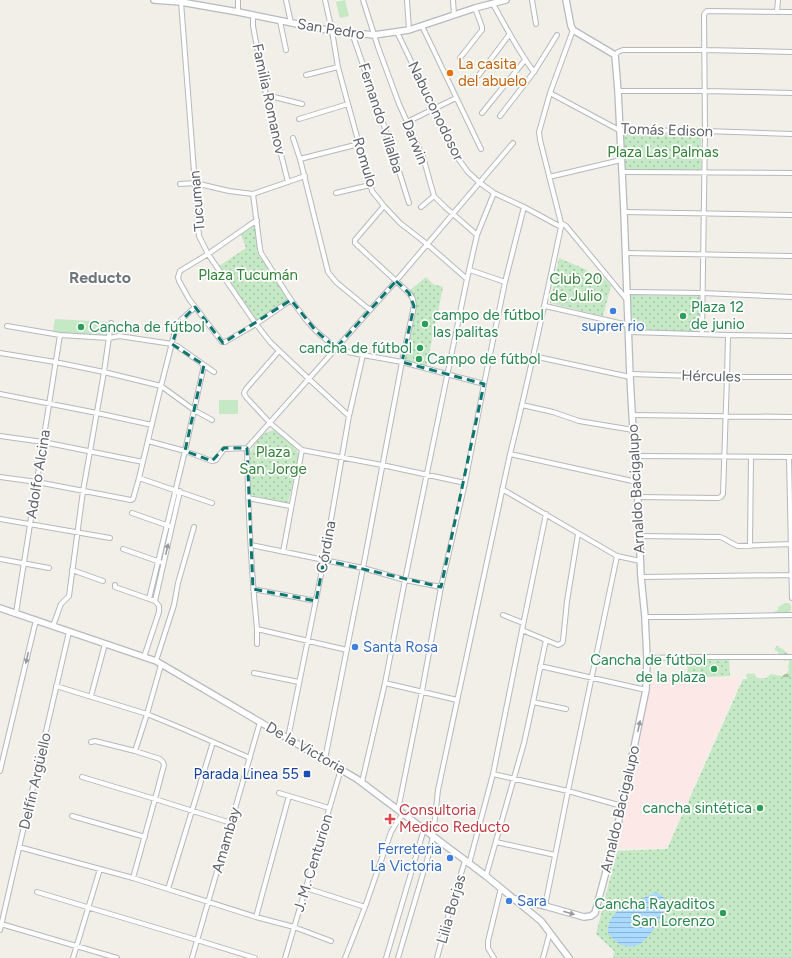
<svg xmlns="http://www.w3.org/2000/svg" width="792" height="958" viewBox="0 0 792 958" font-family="Figtree,sans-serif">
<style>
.medical{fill:#fce8e6}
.grass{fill:#c5e8c5}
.forest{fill:url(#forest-firs)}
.park{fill:url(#park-dots)}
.water{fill:url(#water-rules)}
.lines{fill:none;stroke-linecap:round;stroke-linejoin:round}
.street-casing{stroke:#b5b8bc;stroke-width:6}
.secondary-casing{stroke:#b6babf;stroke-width:8}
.street{stroke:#fff;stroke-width:4}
.secondary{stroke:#fff;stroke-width:5.5}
.oneway{fill:#979a9d}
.marked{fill:none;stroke:#0f766e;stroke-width:3;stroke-dasharray:8 5;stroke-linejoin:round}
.food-dot{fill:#e8710a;stroke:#fff;stroke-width:1.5}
.shop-dot{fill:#3f7fe0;stroke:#fff;stroke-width:1.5}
.leisure-dot{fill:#2e9e5b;stroke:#fff;stroke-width:1.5}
.transit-dot{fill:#1a4fb4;stroke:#fff;stroke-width:1.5}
.health-dot{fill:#e0444e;stroke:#fff;stroke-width:1.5}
.labels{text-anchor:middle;stroke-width:3.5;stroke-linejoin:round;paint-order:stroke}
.street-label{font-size:15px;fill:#5f6368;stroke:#fff}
.food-label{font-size:15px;fill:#c56008;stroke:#fff;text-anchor:start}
.park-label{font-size:15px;fill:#348238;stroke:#fff}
.leisure-label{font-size:15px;fill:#27864d;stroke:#fff;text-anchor:start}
.shop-label{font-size:15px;fill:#366cbe;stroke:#fff;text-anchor:start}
.transit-label{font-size:15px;fill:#164399;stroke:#fff;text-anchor:end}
.health-label{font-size:15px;fill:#be3a42;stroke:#fff;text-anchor:start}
.neighbourhood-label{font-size:16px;font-weight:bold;fill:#70757a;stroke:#fff}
</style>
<defs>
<pattern id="forest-firs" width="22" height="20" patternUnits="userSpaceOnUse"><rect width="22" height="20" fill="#c5e8c5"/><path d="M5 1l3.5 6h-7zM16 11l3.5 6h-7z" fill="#a3c0a4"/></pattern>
<pattern id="park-dots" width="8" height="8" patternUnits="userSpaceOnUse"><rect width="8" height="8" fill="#c5e8c5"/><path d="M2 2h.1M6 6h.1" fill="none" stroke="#a3c0a4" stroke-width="1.8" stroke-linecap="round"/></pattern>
<pattern id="water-rules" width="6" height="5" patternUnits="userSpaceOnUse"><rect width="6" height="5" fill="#aadaff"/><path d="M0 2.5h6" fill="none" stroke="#8eb4d2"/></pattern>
</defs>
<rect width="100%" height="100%" fill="#f1efe8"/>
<path class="medical" d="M741 677 667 847 616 848 651 681Z"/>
<path class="grass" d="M345 0 349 16 340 18 336 2Z
M55 319 110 322 108 337 53 332Z
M219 400H238V414H219Z"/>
<path class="forest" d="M785 603H788L791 605V610L789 612V613L784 614 782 613H774V612L778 610V607Z
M777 646 784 650 786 653 792 655V695L749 684 746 675 748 673 751 674 754 673 758 680 765 679 771 674 781 676 788 673 789 669 788 668 789 663V660L784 661 783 658 779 656 778 652 775 650V648Z"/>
<path class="park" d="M624 134H701V170H624Z
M255 223 258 254 288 299 256 321 219 266 246 248 241 235Z
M559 258 603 277 611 286 603 316 550 303Z
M426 277 433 284 443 287 426 368 404 362 416 304 409 291Z
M631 295 701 296 700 332 631 330Z
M275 429C282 436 296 446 299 455L288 503 250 495 249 454 261 435Z
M729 658 730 676 687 678 688 661Z
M792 677V958H613L614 951 596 934 617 851 667 849 743 679Z"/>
<path class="water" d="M656 892C660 895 666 897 666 903 667 909 662 915 659 920 651 935 639 954 619 944 615 941 611 937 608 933V928L610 920 615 913 624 908 633 905 645 897Z"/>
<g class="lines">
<defs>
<path id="street" d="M238 0V12
M286 0 291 23
M325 0 332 31 338 67 348 104 372 191 384 206 400 223 427 244 467 279
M363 0 378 47 399 104 423 157 434 196 445 207 477 235
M407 0 409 30
M453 0 454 15
M532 0 536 24
M181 2 199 236 208 254 256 324 270 342 309 379 349 416
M493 4C506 27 518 51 534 72
M777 11 778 0
M253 15V26L266 95 288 182
M280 21 286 50
M422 26 481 149
M397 32 457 157 468 172 480 183 494 193 524 207 561 227
M352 33 391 146 409 203
M615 55 618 52 623 50H704L792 52
M460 58 482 30V27L475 8
M306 75 338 67
M479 75 509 35
M618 91H705L792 93
M550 93 619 130 705 131 792 134
M266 95 302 104
M482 113 525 60
M500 116 534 72 557 35
M299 119 348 104
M407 122 456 98
M293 138 300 159 328 272 336 282 370 310
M300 159 359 144
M622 172 792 173
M549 177 621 160
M180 184 195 183 229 191 253 194 305 176
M336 193 370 185
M253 194 260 249 261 253 291 300 307 321 316 331 336 348 343 351 363 355 402 362 484 384
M421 207 434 196
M624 212 792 215
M257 220 208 254 180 271 178 277 179 281 189 299 222 342H225L256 324 291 300
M561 223 566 226 628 301
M625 253 792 256
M470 270 505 282
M627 292 703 293 792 297
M545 306 628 325
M7 326 60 335 109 338 119 336 172 344 177 346 214 372
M629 332 728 335 792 336
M702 334 705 131 704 15 705 13 707 11 792 12
M279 351 246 389 244 393 246 397 270 423 302 450 382 465 465 483
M0 353 55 362 104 372 161 386 194 410 212 420
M533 356 630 377
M630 374 727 377H792
M0 394 97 413 152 425
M522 405 553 412 579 421 633 430
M632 415 792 417
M0 436 43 442 143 462
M148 441 185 451 212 461 216 460 224 449 247 448 396 281 513 143
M247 448C248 509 251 569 257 629
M510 454 637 482
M636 456 792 457
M789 457 792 598
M0 477 37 482 131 500 133 499 139 478 161 386 175 331 180 321 195 307
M139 478 212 503
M502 489 617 556 640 561
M637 497 718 498 721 497 723 494 727 377 728 335
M248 498 290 506
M132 513 169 526
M0 519 110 538
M639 536 720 537C726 539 732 544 738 546L792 544
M251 545 363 568 405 580 441 587
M750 546 751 457
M123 549 160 562
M283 552 302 450
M0 559 49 568
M72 570 103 581
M641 577 792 575
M115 585V587L155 601 159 606V612L144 657
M253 589 316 601
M149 599 185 451 204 365
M155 601 180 491
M16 613 60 335
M503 615 523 623
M645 617H686L792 615
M53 626 61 604 69 596 83 491 104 372 111 323
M522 630 558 645 562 643 563 641 567 601 578 534
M257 644V629L347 650
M647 658 690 657H792
M156 661 174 605 178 583 194 527
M540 666 646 690
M254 673 299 682
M385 683 457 700
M56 686 147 714 181 728 250 758
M91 696 105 644
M533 702 566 709
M288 738 324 560 349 416 363 355
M91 742 95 741 135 751 160 759 163 762 164 765 155 799 133 878
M135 751 147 714 161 665
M325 759 363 568 402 362 414 306 413 299 409 293 355 243V240L384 206
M0 771 36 620
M493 774 568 791 622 806
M82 777 155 799 231 823
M362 782 385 683 405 580 467 279 477 235 494 193
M279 793 329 808
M398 810 422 691 441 587 465 483 484 384 505 282 524 207
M72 816 145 837
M496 842 555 855
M19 847 133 878 256 917 294 927 331 941
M469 864 493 774 522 630 546 514
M486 876 524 743 533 702 546 640
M306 888 365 907
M168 889 213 742
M37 892 197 940 255 958
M545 906 568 791 617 556
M256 917 289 796
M1 924 117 958
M0 930 69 632
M73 958 100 869
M192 958 260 722
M285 958 341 769
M345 958 365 907 391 832 397 822 403 814
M386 958 424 829
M398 958 430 850 433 836 438 790 510 454C529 379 545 303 561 227V223L540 140 539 132 550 93 573 30
M437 958 452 902 465 861
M494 958 488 948V941L501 888
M543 958 550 932"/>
<path id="secondary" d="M154 0 181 2 238 12 332 31 374 35 409 30 475 8 506 0
M0 608 156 661 357 779 486 876 541 921 569 958
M515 899 545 906 584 917 591 916 595 913 616 834 638 728 646 690 647 658 645 617 641 577 636 456 633 430 630 377 624 212 618 91 615 55 573 30 571 26 566 0"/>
</defs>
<use href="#street" class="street-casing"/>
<use href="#secondary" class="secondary-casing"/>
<use href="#street" class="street"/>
<use href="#secondary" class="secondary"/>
</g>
<defs><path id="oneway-solid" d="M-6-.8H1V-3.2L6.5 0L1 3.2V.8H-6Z"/></defs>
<g class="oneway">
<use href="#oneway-solid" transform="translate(167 549) rotate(-77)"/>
<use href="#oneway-solid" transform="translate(27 658) rotate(103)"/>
<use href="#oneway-solid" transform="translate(639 726) rotate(-78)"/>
<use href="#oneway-solid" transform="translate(569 913) rotate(16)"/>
</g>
<path class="marked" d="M396 281 409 293 414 306 402 362 484 384 441 587 324 560 316 601 253 589 247 448H224L212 461 185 451 204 365 172 344 179 323 195 307 223 343 291 300 316 331 336 348Z"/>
<circle class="food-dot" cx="450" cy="73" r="4"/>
<g class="shop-dot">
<circle cx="613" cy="311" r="4"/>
<circle cx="355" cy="647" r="4"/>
<circle cx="450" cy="858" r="4"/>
<circle cx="509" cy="901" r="4"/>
</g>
<g class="leisure-dot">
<circle cx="683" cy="316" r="4"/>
<circle cx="425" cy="324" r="4"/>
<circle cx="81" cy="327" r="4"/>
<circle cx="420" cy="348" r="4"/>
<circle cx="419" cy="359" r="4"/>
<circle cx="714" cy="669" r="4"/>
<circle cx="760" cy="808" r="4"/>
<circle cx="723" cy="913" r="4"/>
</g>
<rect class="transit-dot" x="303" y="770" width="8" height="8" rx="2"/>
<path class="health-dot" d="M388 813h4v4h4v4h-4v4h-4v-4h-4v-4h4z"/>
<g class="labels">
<g class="street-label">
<text transform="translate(331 29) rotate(9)" y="5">San Pedro</text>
<text transform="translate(269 99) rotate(78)" y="5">Familia Romanov</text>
<text transform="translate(436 111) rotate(64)" y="5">Nabuconodosor</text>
<text transform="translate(381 118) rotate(72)" y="5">Fernando Villalba</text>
<text transform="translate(667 130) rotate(2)" y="5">Tomás Edison</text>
<text transform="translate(415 142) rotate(68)" y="5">Darwin</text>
<text transform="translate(365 162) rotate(73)" y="5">Romulo</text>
<text transform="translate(197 201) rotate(-95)" y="5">Tucuman</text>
<text transform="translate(711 376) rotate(1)" y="5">Hércules</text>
<text transform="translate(38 474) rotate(-81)" y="5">Adolfo Alcina</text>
<text transform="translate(636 489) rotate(-93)" y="5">Arnaldo Bacigalupo</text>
<text transform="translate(326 547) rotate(-80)" y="5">Córdina</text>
<text transform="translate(306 748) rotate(30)" y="5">De la Victoria</text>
<text transform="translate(35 781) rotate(-77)" y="5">Delfín Argüello</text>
<text transform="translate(620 809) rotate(-77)" y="5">Arnaldo Bacigalupo</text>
<text transform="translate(226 840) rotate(-74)" y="5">Amambay</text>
<text transform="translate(313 863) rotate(-73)" y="5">J. M. Centurion</text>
<text transform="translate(451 909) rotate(-74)" y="5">Lilia Borjas</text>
</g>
<g class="food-label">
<text x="458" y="69">La casita<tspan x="458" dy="17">del abuelo</tspan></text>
</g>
<g class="park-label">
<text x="663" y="157">Plaza Las Palmas</text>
<text x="248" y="280">Plaza Tucumán</text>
<text x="576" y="284">Club 20<tspan x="576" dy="17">de Julio</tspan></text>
<text x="273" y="457">Plaza<tspan x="273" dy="17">San Jorge</tspan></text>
</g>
<g class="leisure-label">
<text x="691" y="312">Plaza 12<tspan x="691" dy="17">de junio</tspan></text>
<text x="433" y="320">campo de fútbol<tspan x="433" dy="17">las palitas</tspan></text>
<text x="89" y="332">Cancha de fútbol</text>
<text x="412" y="353" text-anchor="end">cancha de fútbol</text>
<text x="427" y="364">Campo de fútbol</text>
<text x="706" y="665" text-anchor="end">Cancha de fútbol<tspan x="706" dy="17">de la plaza</tspan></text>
<text x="752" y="813" text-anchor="end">cancha sintética</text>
<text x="715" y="909" text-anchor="end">Cancha Rayaditos<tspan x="715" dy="17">San Lorenzo</tspan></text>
</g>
<g class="shop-label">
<text x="613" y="331" text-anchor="middle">suprer rio</text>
<text x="363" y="652">Santa Rosa</text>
<text x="442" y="854" text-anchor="end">Ferreteria<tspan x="442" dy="17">La Victoria</tspan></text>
<text x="517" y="906">Sara</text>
</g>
<g class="transit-label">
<text x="299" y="779">Parada Linea 55</text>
</g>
<g class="health-label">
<text x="399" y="815">Consultoria<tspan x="399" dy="17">Medico Reducto</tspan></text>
</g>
<g class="neighbourhood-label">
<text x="100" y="283">Reducto</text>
</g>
</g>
</svg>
